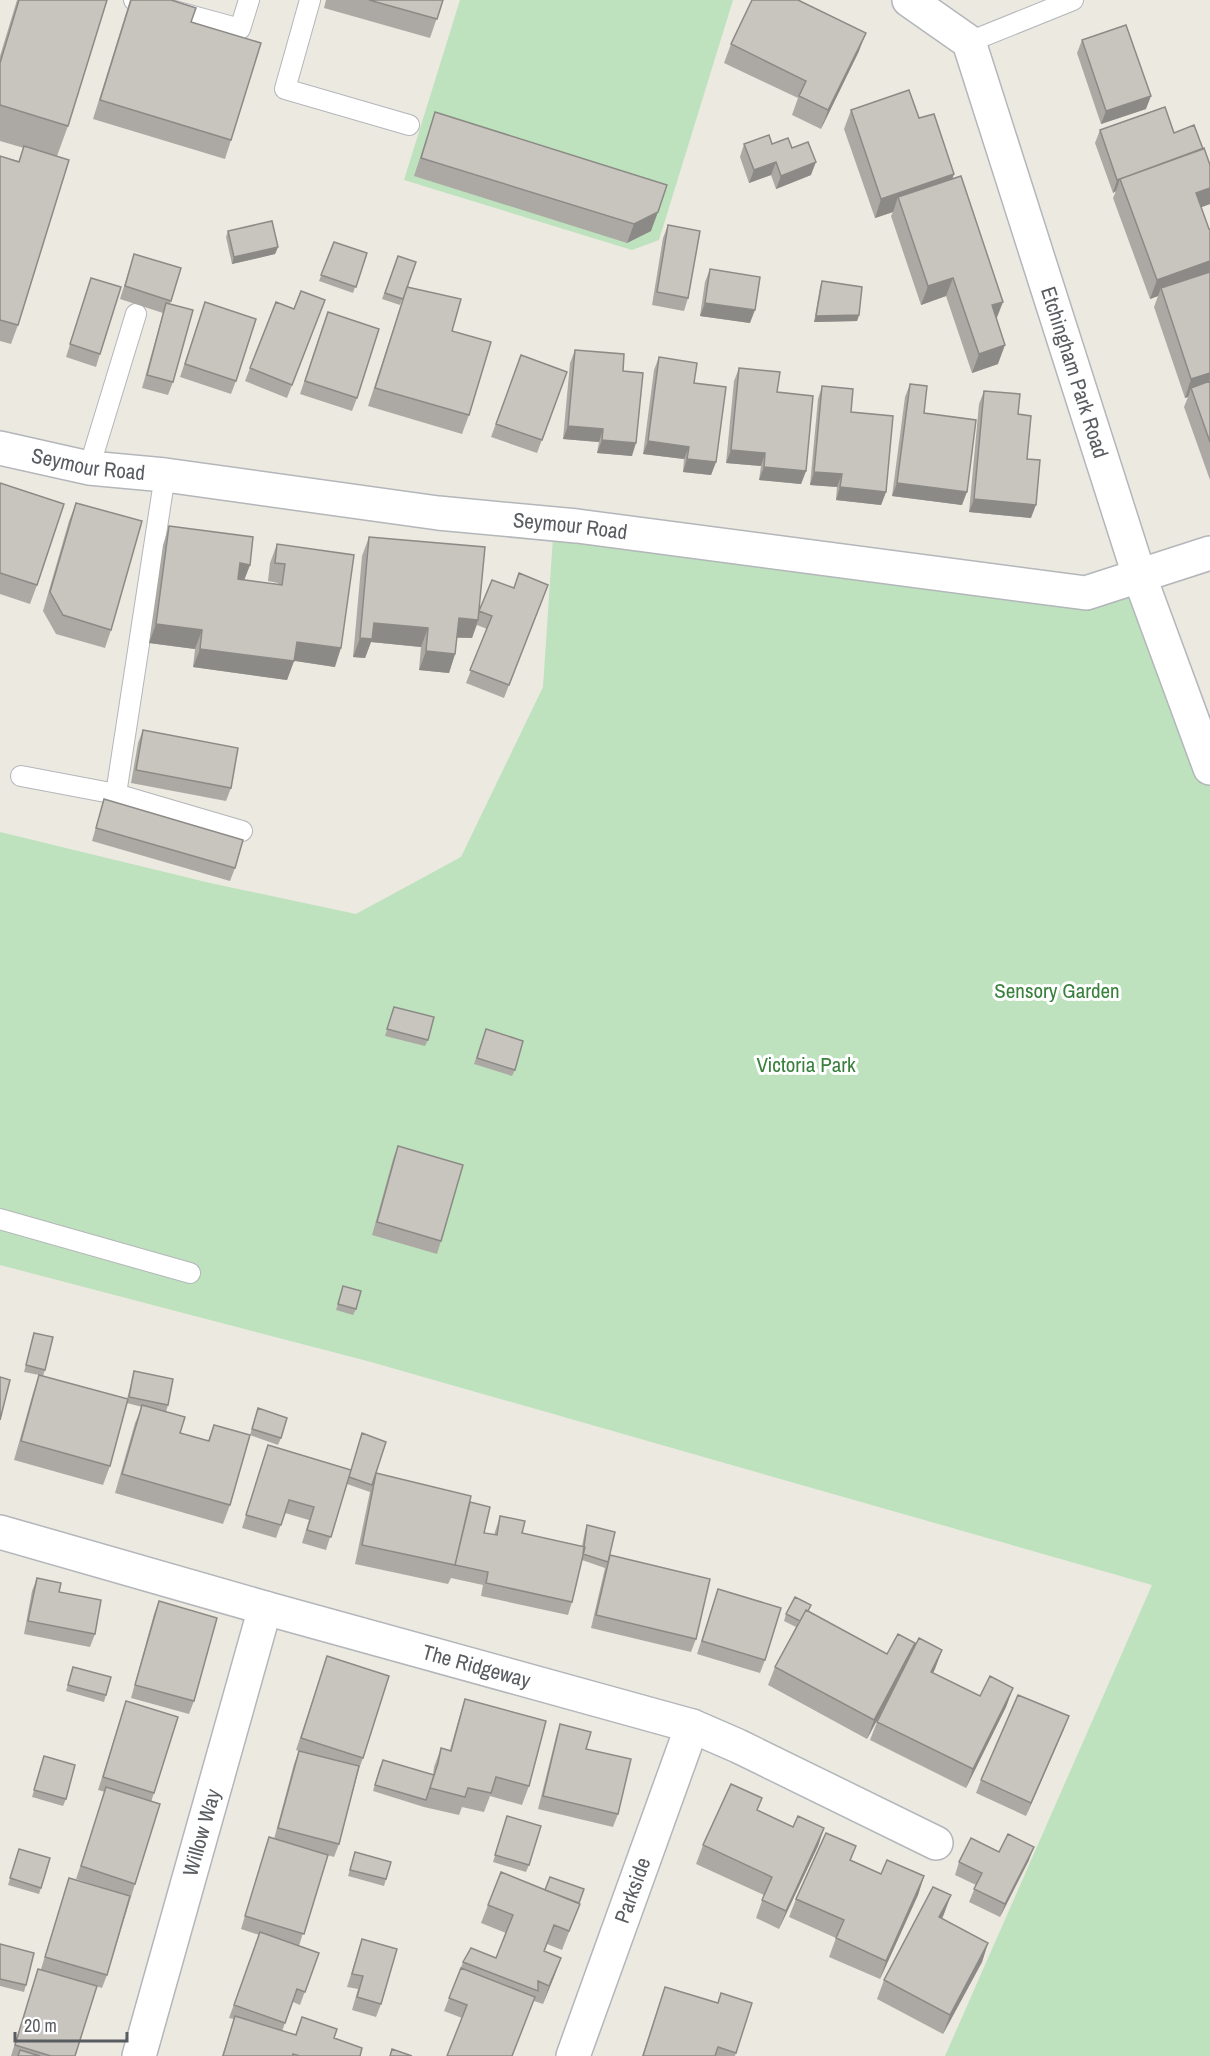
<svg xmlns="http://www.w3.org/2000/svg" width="1210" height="2056" viewBox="0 0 1210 2056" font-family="'Archivo Narrow',sans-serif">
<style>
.green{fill:#bde2bd}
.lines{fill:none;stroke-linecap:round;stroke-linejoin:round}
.service-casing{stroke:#b3b6ba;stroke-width:22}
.minor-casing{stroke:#b3b6ba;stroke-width:36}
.service{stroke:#fff;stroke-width:20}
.minor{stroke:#fff;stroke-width:33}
.wall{fill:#aca9a4}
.shaded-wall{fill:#8c8a86}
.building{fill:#c8c5bf;stroke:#8c8a86;stroke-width:1.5}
.labels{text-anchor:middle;stroke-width:6;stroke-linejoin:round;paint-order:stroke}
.street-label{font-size:21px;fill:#595c60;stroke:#fff}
.park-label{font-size:21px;fill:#38803c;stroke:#fff}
</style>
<rect width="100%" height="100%" fill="#ebe9e0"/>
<path class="green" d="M460 0H733L659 240 632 250 404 180Z
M554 522 1091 593 1138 579 1210 775V2056H945L1152 1585 371 1362 0 1265V832L210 883 356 914 461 857 543 687Z"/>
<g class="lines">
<defs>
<path id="service" d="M134 0 240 29 249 0
M310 0 285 89 409 125
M969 42 1073 0
M89 468 136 314
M165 475 116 794 242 831
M21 776 116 794
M0 1219 190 1273"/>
<g id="minor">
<path id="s1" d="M909 0 969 42 1139 575 1210 768"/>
<path id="s2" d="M0 448 89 468 165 475 438 513 577 526 1086 593 1210 553"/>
<path id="s3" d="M0 1532 265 1608 692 1726 738 1746 936 1843"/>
<path id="s4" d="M139 2056 265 1608"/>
<path id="s5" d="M573 2056 692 1726"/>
</g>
</defs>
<use href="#service" class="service-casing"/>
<use href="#minor" class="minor-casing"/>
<use href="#service" class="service"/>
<use href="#minor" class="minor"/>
</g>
<path class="wall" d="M17 0H107L68 126 57 156 18 325 11 344 0 341V156L19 161 24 148 0 141V56Z
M130 0H171L231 140 225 159 93 119Z
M326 0H443L430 38 324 8Z
M1082 40 1146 109 1101 124 1077 53Z
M731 44 859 51 821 129 792 115 798 98 724 63Z
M851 110 919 118 954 174 952 179 996 320 998 364 972 373 946 296 921 305 891 216 893 212 875 218 844 129Z
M435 112 651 231 627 243 414 176Z
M1100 130 1174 133 1203 149 1210 165V204L1201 207 1209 229H1210V480L1184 407 1188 397 1185 398 1154 307 1158 296 1150 299 1113 198 1116 191 1113 193 1095 143Z
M744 144H772L792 148 811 175 776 189 771 175 749 183 740 157Z
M668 225 688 298 684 311 652 305 663 238Z
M228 231 278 247 275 254 232 264 226 237Z
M334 242 367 253 353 293 319 281Z
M134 254 181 268 170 304 173 382 168 395 142 388 163 313 120 299Z
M398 256 416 262 400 305 382 299Z
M710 269 750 323 700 316 705 282Z
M91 278 100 354 96 367 66 357Z
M822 281 859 315 857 321 814 322 820 287Z
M407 287 452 331 469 415 462 434 368 406Z
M325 300 287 398 245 381 250 368 294 309Z
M205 302 236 381 231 394 180 377Z
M323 325 357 398 352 411 300 394Z
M575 350 632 456 597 453 599 442 563 439 570 363Z
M521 355 567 372 537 453 491 437Z
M659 357 716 462 711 475 683 472 684 459 643 454 654 370Z
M739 368 777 392 806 471 801 484 759 480 761 466 726 463 734 381Z
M910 384 924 413 962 505 892 496 905 397Z
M822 386 851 412 886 492 881 505 836 500 837 487 810 485 818 399Z
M984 391 1018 414 1031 518 969 512 979 404Z
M0 483 37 585 30 604 0 594Z
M76 503 111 630 105 648 56 634 43 611 69 521Z
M169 526 250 565 244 580 278 584V583L268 581 270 563 277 544 335 667 294 661 287 680 193 667 195 649 149 643 163 545Z
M369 537 479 610 514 588 543 598 504 698 466 683 487 629 477 625 472 638H457L455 654 449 673 419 670 421 647 371 642 365 658 353 657 362 556Z
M143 730 231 788 226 801 131 783 138 743Z
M104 799 235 868 230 881 92 841Z
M394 1007 428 1040 425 1046 385 1036Z
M486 1029 515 1070 512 1076 474 1064Z
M398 1146 441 1241 437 1254 372 1235 393 1159Z
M343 1286 356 1309 353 1315 336 1310Z
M34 1333 45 1370 43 1376 127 1399 134 1371 168 1405 166 1412 180 1433 208 1441 214 1425 230 1505 223 1524 115 1493 135 1423 142 1407 127 1403 110 1466 103 1485 14 1460 33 1393 39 1375 24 1372Z
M258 1408 281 1438 278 1445 250 1435Z
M268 1445 372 1485 376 1473 470 1502 484 1533 494 1535 500 1516 522 1533 582 1546 585 1531 587 1525 608 1562 696 1639 691 1652 591 1628 605 1568 582 1560 572 1602 568 1615 481 1596 483 1585 451 1578 448 1584 355 1564 370 1492 347 1484 326 1550 302 1543 309 1520 285 1513 276 1538 242 1528Z
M37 1578 59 1592 95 1634 90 1647 24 1634 32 1591Z
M718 1589 765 1660 760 1673 697 1654Z
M159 1601 194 1701 189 1714 131 1698 154 1614Z
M808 1611 887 1654 915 1643 910 1656 942 1650 933 1673 980 1696 1013 1688 1006 1707 966 1788 870 1740 877 1722 896 1685 867 1739 768 1685 775 1667 796 1627 784 1621 786 1614Z
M327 1656 363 1758 359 1769 339 1844 334 1857 327 1855 299 1946 319 1953 300 2005 293 2002 282 2031 295 2035 302 2017 360 2056H222L234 2019 229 2018 259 1935 241 1929 269 1837 274 1839 294 1764 299 1751 296 1750Z
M73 1667 106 1695 104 1702 66 1691Z
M465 1699 529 1786 522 1805 490 1796 484 1812 462 1807 459 1815 424 1807 373 1791 380 1766 433 1775 434 1767 441 1748 450 1750 459 1718Z
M126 1701 154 1793 151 1802 135 1884 107 1975 102 1988 75 1980V2056H11L34 1982 38 1969H41L69 1878 116 1892 76 1879 105 1792 98 1790Z
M560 1724 586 1749 618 1814 613 1827 538 1809 556 1737Z
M1064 1729 1026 1816 976 1793 981 1780Z
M44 1756 66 1799 63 1806 32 1797Z
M758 1810 793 1827 824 1828 818 1846 779 1929 756 1918 764 1895 696 1864 703 1845Z
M505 1823 529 1865 526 1872 493 1862Z
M856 1846 851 1860 881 1874 924 1876 918 1895 880 1979 829 1957 836 1938 789 1917 796 1899Z
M19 1849 41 1888 39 1894 8 1885Z
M355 1852 386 1879 384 1886 348 1876Z
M999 1852 1029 1860 1000 1917 969 1902 976 1885 955 1875 959 1862Z
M580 1904 562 1950 547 1944 545 1951 561 1958 543 2004 534 2001 462 2018 444 2011 463 1962 496 1958 506 1933 481 1923 488 1905Z
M944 1914 942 1919 988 1943 982 1962 943 2034 877 1999 884 1980Z
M362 1939 381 2004 376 2017 352 2010 358 1989 347 1987Z
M0 1944 26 1985 24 1992 0 1986Z
M665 1987 718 2003H752L735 2056H642Z"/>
<path class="shaded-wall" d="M866 33 859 51 821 129 828 110Z
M1151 96 1146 109 1101 124 1106 111Z
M776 162 771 175 749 183 754 170Z
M816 162 811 175 776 189 781 176Z
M954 174 947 193 898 197 893 212 875 218 881 199Z
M1120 179 1116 191 1113 193 1117 180Z
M1210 188V204L1189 212 1196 193Z
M658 212 651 231 627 243 634 224Z
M278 247 275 254 232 264 234 257Z
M1210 261V277L1161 288 1158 296 1150 299 1157 280Z
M953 278 946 296 921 305 928 286Z
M1003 302 996 320 992 305Z
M705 303 755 310 750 323 700 316Z
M859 315 857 321 814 322 816 316Z
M1005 345 998 364 972 373 979 354Z
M1210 373V389L1191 388 1188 397 1185 398 1191 379Z
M568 426 603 429 599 442 563 439Z
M602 440 636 443 632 456 597 453Z
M648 441 689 447 684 459 643 454Z
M731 450 765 453 761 466 726 463Z
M687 459 716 462 711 475 683 472Z
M764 467 806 471 801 484 759 480Z
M814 472 842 474 837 487 810 485Z
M897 483 967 492 962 505 892 496Z
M840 487 886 492 881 505 836 500Z
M974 499 1036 505 1031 518 969 512Z
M240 563 250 565 243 583 233 582Z
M459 618 478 620 472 638 452 637Z
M374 623 428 628 421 647 371 642 365 658 353 657 360 638Z
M156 624 202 630 195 649 149 643Z
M297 642 341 648 335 667 290 660Z
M200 649 294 661 287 680 193 667Z
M426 651 455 654 449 673 419 670Z
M915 1643 908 1662 867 1739 874 1720Z
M942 1650 935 1669 924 1690 931 1672Z
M1013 1688 1006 1707 966 1788 973 1769Z
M1069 1716 1064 1729 1026 1816 1031 1803Z
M824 1828 818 1846 779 1929 786 1911Z
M1034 1847 1029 1860 1000 1917 1005 1904Z
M924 1876 918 1895 880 1979 886 1961Z
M951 1895 944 1914 933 1936 939 1917Z
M988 1943 982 1962 943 2034 950 2015Z
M561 1958 554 1977 543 2004 549 1986Z"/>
<path class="building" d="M19 0H107L68 126 0 105V63Z
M131 0H171L196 8 191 22 261 43 231 140 100 100Z
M369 0H443L437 19Z
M752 0H798L866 33 828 110 799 96 806 81 731 44Z
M1126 25 1151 96 1106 111 1082 40Z
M909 90 919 118 934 114 954 174 881 199 851 110Z
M1165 107 1174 133 1194 125 1203 149 1117 180 1100 130Z
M435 112 667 185 658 212 634 224 421 158Z
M769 135 772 144 788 138 792 148 808 142 816 162 781 176 776 162 754 170 744 144Z
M24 146 69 160 18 325 0 320V156L19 162Z
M1204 148 1210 165V188L1196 193 1209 229H1210V261L1157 280 1120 179Z
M961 176 1003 302 992 305 1005 345 979 354 953 278 928 286 898 197Z
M272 221 278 247 234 257 228 231Z
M668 225 700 231 688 298 657 292Z
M334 242 367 253 356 287 321 275Z
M134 254 181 268 171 301 125 286Z
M398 256 416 262 403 299 385 293Z
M710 269 760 277 755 310 705 303Z
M1210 272V373L1191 379 1161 288Z
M91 278 121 287 100 354 70 344Z
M822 281 862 287 859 315 816 316Z
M407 287 461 299 452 331 491 342 469 415 375 388Z
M301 291 325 300 292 385 250 368 276 302 294 309Z
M205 302 256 319 236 381 185 364Z
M166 303 193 310 173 382 147 375Z
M328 312 379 329 357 398 305 381Z
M575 350 624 354 623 371 643 373 636 443 602 440 603 429 568 426Z
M521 355 567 372 542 440 496 424Z
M659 357 697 363 694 383 726 387 716 462 687 459 689 447 648 441Z
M739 368 780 372 777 392 813 396 806 471 764 467 765 453 731 450Z
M1210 381V442L1191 388Z
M910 384 927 386 924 413 976 420 967 492 897 483Z
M822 386 853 389 851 412 893 416 886 492 840 487 842 474 814 472Z
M984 391 1020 394 1018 414 1031 416 1027 459 1040 460 1036 505 974 499Z
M0 483 64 504 37 585 0 573Z
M76 503 142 521 111 630 63 615 50 592Z
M169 526 253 537 250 565 240 563 238 579 282 585 285 564 275 563 277 544 354 555 341 648 297 642 294 661 200 649 202 630 156 624Z
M369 537 485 547 478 620 459 618 455 654 426 651 428 628 374 623 372 639 360 638Z
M519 573 548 585 509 685 470 670 492 616 479 611 492 580 514 588Z
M143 730 238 748 231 788 136 770Z
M104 799 243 840 235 868 96 828Z
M394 1007 434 1017 428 1040 387 1029Z
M486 1029 523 1041 515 1070 477 1058Z
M398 1146 463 1165 441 1241 377 1222Z
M343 1286 361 1291 356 1309 338 1304Z
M34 1333 53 1337 45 1370 26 1365Z
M134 1371 173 1379 168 1405 129 1397Z
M39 1375 128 1399 110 1466 21 1441Z
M0 1377 10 1380 0 1420Z
M142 1405 185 1417 180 1433 209 1441 214 1425 250 1435 230 1505 122 1474Z
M258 1408 287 1418 281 1438 252 1429Z
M362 1433 386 1442 372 1485 349 1477Z
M268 1445 351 1470 331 1537 307 1530 314 1507 289 1500 281 1525 246 1515Z
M376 1473 471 1496 455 1565 362 1545Z
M470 1502 490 1507 484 1533 497 1535 500 1516 525 1521 522 1533 585 1547 572 1602 486 1583 488 1572 455 1565Z
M587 1525 615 1532 608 1562 583 1554Z
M610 1555 710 1579 696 1639 596 1615Z
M37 1578 61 1583 59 1592 101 1600 95 1634 28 1621Z
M718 1589 781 1608 765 1660 702 1641Z
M795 1597 811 1605 808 1611 806 1610 800 1621 786 1614Z
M159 1601 217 1618 194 1701 135 1685Z
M806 1610 887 1654 898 1634 915 1643 874 1720 775 1667Z
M919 1638 942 1650 931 1672 980 1696 990 1676 1013 1688 973 1769 877 1722Z
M327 1656 389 1676 363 1758 301 1738Z
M73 1667 111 1677 106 1695 68 1685Z
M1018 1695 1069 1716 1031 1803 981 1780Z
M465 1699 546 1721 529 1786 496 1777 491 1793 468 1788 465 1797 430 1788 438 1763 441 1748 451 1751Z
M126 1701 178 1717 154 1793 103 1777Z
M560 1724 591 1732 586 1749 631 1759 618 1814 543 1796Z
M299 1751 359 1766 339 1844 278 1828Z
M44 1756 75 1765 66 1799 34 1790Z
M383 1760 434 1775 426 1800 375 1785Z
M731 1784 762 1798 757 1810 793 1827 798 1816 824 1828 786 1911 762 1900 772 1877 703 1845Z
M106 1787 160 1804 135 1884 81 1866Z
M507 1816 541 1826 529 1865 495 1855Z
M826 1833 856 1846 850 1860 881 1874 887 1860 924 1876 886 1961 836 1938 844 1920 796 1899Z
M1008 1834 1034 1847 1005 1904 974 1889 982 1873 959 1862 971 1838 999 1852Z
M269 1837 328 1855 304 1934 245 1916Z
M19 1849 50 1858 41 1888 10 1878Z
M355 1852 391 1862 386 1879 350 1870Z
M501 1872 580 1904 569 1931 554 1925 544 1951 561 1958 549 1986 538 1981V1991L463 1962 471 1948 496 1958 513 1915 488 1905Z
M550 1877 584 1889 579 1903 545 1890Z
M69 1878 130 1896 107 1975 45 1957Z
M933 1887 951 1895 939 1917 988 1943 950 2015 884 1980Z
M260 1932 319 1953 305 1992 297 1989 285 2023 234 2005Z
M362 1939 397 1949 381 2004 357 1997 363 1976 352 1974Z
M0 1944 34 1953 26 1985 0 1979Z
M461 1968 535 1997 512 2056H447L467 2005 449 1998Z
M38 1969 97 1986 75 2056H51L15 2045Z
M665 1987 718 2003 721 1993 752 2003 736 2053 718 2047 715 2056H643Z
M235 2016 296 2035 302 2017 337 2029 334 2038 362 2048 360 2056H300L293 2054V2056H223Z
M392 2049 412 2056H390Z
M20 2050 40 2056H18Z"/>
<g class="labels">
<g class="street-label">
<text dy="7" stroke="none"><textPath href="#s1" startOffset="420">Etchingham Park Road</textPath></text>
<text dy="7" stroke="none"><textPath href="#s2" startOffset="90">Seymour Road</textPath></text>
<text dy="7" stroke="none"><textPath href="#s2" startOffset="576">Seymour Road</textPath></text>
<text dy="7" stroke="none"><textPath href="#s3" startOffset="495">The Ridgeway</textPath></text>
<text dy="7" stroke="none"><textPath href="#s4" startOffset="232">Willow Way</textPath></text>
<text dy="7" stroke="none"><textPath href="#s5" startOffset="176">Parkside</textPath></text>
</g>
<g class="park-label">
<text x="1057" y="998">Sensory Garden</text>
<text x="806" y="1072">Victoria Park</text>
</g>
</g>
<path d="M15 2032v9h112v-9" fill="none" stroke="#595c60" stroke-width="3"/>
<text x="24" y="2032" font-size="18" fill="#595c60" stroke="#ffffff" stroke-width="4.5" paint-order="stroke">20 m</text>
</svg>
